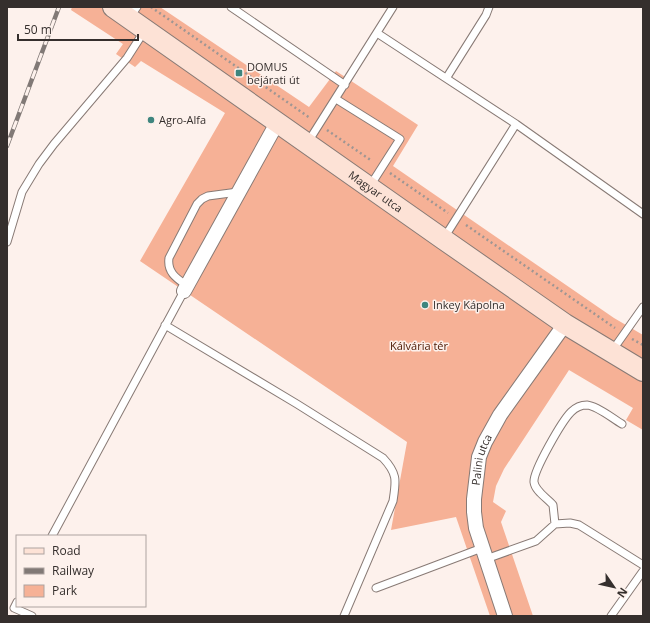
<svg xmlns="http://www.w3.org/2000/svg" width="650" height="623" viewBox="0 0 650 623" font-family="'Open Sans',sans-serif">
<style>
.green{fill:#f6b196}
.lines{fill:none;stroke-linecap:round;stroke-linejoin:round}
.service-casing{stroke:#887a75;stroke-width:9}
.minor-casing{stroke:#887a75;stroke-width:16}
.secondary-casing{stroke:#887a75;stroke-width:22}
.path{stroke:#9f9693;stroke-width:2.5;stroke-dasharray:2 3;stroke-linecap:butt}
.service{stroke:#fff;stroke-width:7}
.minor{stroke:#fff;stroke-width:14}
.secondary{stroke:#fde2d6;stroke-width:20}
.rail-casing{stroke:#817976;stroke-width:4.5}
.rail{stroke:#fdf1ec;stroke-width:3;stroke-dasharray:9;stroke-linecap:butt}
.poi-dot{fill:#3e857e;stroke:#fdf1ec;stroke-width:1.5}
.labels{text-anchor:middle;stroke-width:3;stroke-linejoin:round;paint-order:stroke}
.poi-label{font-size:11px;fill:#352f2d;stroke:#fdf1ec;text-anchor:start}
.street-label{font-size:11px;fill:#352f2d;stroke:#fdf1ec}
.park-label{font-size:11px;fill:#4b1600;stroke:#fdf1ec}
</style>
<rect width="100%" height="100%" fill="#fdf1ec"/>
<path class="green" d="M72 7H160L309 107 336 71 418 125 393 166 614 318 643 335V430L626 420 633 408 569 370 504 469 496 486 493 502 506 511 501 522 533 616H490L456 517 391 530 407 442 140 261 225 113 141 61 135 67 116 54 123 44 71 10Z"/>
<g class="lines">
<defs>
<path id="service" d="M231 7 345 85
M130 17 137 7
M377 33 516 124 643 214
M447 77 486 15 489 7
M336 99 400 139 370 186
M308 142 393 7
M444 238 516 124
M7 242 22 192 39 164 54 144 127 58 145 30
M186 285C176 278 167 272 169 258L197 204 202 199 208 196 238 192
M165 325 297 404 383 458C398 474 396 481 393 501L344 616
M612 351 643 307
M555 524 553 505C547 498 535 491 534 482 533 471 562 421 571 412 575 408 581 405 587 405 598 406 613 419 622 424
M52 536 184 291
M486 559 536 541 555 524 570 523 579 525 643 565
M376 588 482 548
M17 602 14 608 32 616
M611 616 643 571"/>
<g id="minor">
<path d="M184 291 277 123"/>
<path id="s1" d="M505 616 476 528 474 512V499L479 457 485 442 500 415 565 324"/>
</g>
<g id="secondary">
<path id="s2" d="M113 7 443 239 565 324 643 371"/>
</g>
</defs>
<use href="#service" class="service-casing"/>
<use href="#minor" class="minor-casing"/>
<use href="#secondary" class="secondary-casing"/>
<path class="path" d="M151 7 310 118
M327 130 372 161
M390 173 448 213
M466 225 615 328
M632 339 643 345"/>
<use href="#service" class="service"/>
<use href="#minor" class="minor"/>
<use href="#secondary" class="secondary"/>
<defs>
<path id="rail" d="M7 146 59 7"/>
</defs>
<use href="#rail" class="rail-casing"/>
<use href="#rail" class="rail"/>
</g>
<g class="poi-dot">
<rect x="235" y="69" width="8" height="8" rx="2"/>
<circle cx="151" cy="120" r="4"/>
<circle cx="425" cy="305" r="4"/>
</g>
<g class="labels">
<g class="poi-label">
<text x="247" y="71">DOMUS<tspan x="247" dy="13">bejárati út</tspan></text>
<text x="159" y="124">Agro-Alfa</text>
<text x="433" y="309">Inkey Kápolna</text>
</g>
<g class="street-label">
<text dy="4" stroke="none"><textPath href="#s2" startOffset="321">Magyar utca</textPath></text>
<text dy="4" stroke="none"><textPath href="#s1" startOffset="162">Palini utca</textPath></text>
</g>
<g class="park-label">
<text x="419" y="350">Kálvária tér</text>
</g>
</g>
<rect width="650" height="623" fill="none" stroke="#352f2d" stroke-width="16"/>
<rect x="16" y="535" width="130" height="72" fill="#fdf1ec" stroke="#ada3a0"/>
<rect x="24" y="548" width="20" height="6" fill="#fde2d6" stroke="#ada3a0"/>
<text x="52" y="555" font-size="12" fill="#352f2d">Road</text>
<rect x="24" y="568" width="20" height="6" fill="#817976" stroke="#ada3a0"/>
<text x="52" y="575" font-size="12" fill="#352f2d">Railway</text>
<rect x="24" y="585" width="20" height="12" fill="#f6b196" stroke="#ada3a0"/>
<text x="52" y="595" font-size="12" fill="#352f2d">Park</text>
<g transform="translate(614 587) rotate(124)" stroke="#fdf1ec" stroke-width="3" paint-order="stroke">
<path d="M0-3L7 15L0 10L-7 15Z" fill="#352f2d"/>
<text y="-6" font-size="11" font-weight="bold" text-anchor="middle" fill="#352f2d">N</text>
</g>
<path d="M18 34v6h120v-6" fill="none" stroke="#352f2d" stroke-width="2"/>
<text x="24" y="34" font-size="12" fill="#352f2d" stroke="#fdf1ec" stroke-width="3" paint-order="stroke">50 m</text>
</svg>
